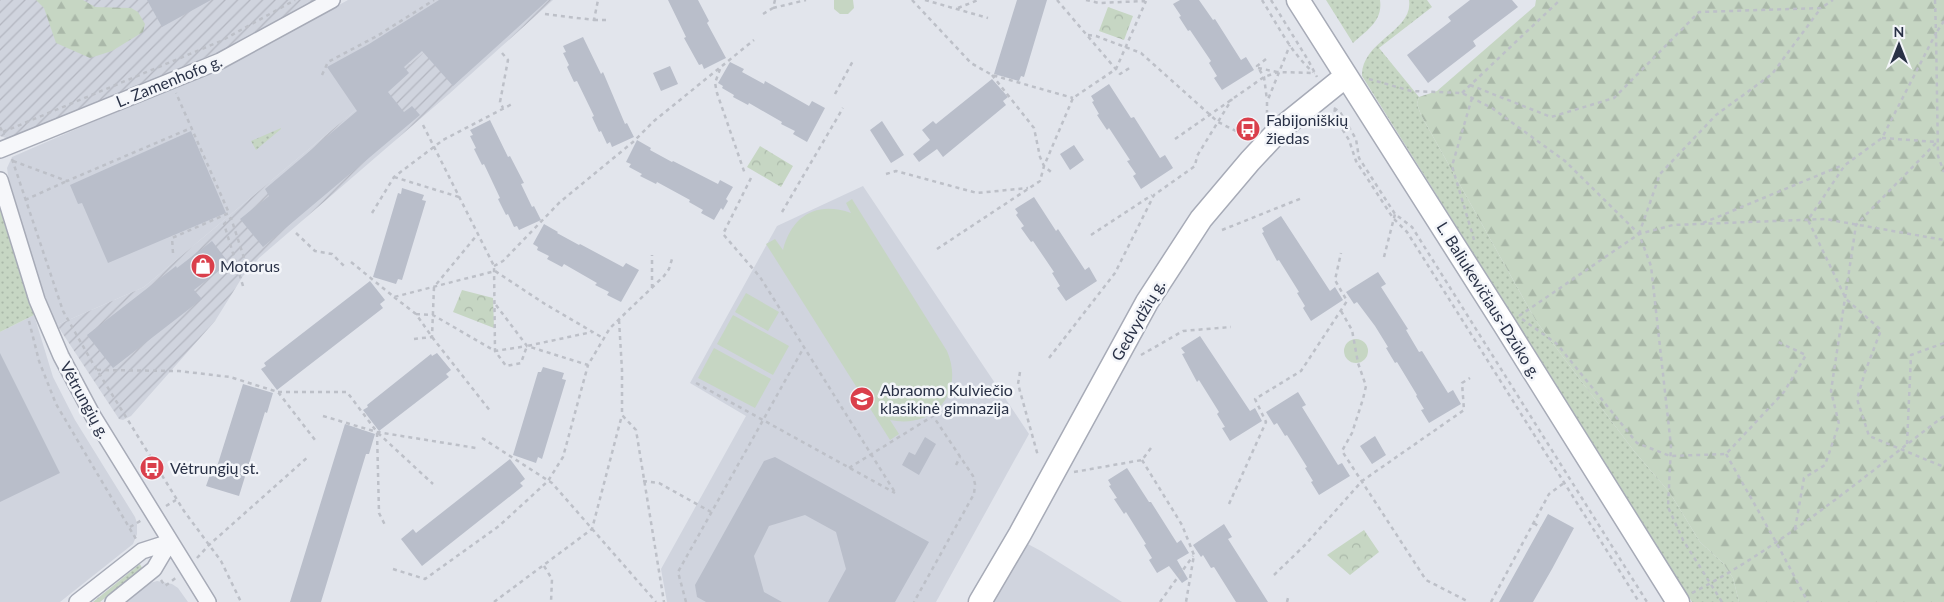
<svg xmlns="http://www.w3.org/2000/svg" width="1944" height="602" viewBox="0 0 1944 602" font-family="Lato,sans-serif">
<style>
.built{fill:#d0d4de}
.industrial{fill:url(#industrial-furrows)}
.grass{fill:url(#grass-dots)}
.forest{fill:url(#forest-firs)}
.park{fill:url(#park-crowns)}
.garden{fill:#c6d6c3}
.building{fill:#b9beca}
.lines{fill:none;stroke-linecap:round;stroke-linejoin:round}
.minor-casing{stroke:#a7abb7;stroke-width:18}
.secondary-casing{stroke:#a7abb7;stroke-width:25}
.path{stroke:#bdc0c8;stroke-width:2.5;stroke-dasharray:4 4;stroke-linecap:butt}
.minor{stroke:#f6f7fa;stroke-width:15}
.secondary{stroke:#fff;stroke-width:22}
.labels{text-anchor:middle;stroke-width:5;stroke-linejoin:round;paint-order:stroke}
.street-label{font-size:16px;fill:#293146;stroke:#f3f5f9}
.poi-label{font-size:16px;fill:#293146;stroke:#f3f5f9;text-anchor:start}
</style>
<defs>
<pattern id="industrial-furrows" width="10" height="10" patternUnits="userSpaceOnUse" patternTransform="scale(1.25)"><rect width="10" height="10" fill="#d0d4de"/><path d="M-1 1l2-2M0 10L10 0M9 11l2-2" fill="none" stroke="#b3b6c0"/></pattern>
<pattern id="grass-dots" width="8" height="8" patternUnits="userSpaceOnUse" patternTransform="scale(1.25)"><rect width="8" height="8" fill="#c6d6c3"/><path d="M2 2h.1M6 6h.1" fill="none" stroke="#aab8a9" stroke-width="1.8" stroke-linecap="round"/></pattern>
<pattern id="forest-firs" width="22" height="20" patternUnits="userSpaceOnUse" patternTransform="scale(1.25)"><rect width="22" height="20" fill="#c6d6c3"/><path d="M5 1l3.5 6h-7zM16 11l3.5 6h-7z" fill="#aab8a9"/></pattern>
<pattern id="park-crowns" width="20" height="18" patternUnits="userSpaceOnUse" patternTransform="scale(1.25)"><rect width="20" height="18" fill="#c6d6c3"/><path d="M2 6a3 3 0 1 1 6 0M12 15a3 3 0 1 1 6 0" fill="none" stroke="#aab8a9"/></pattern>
</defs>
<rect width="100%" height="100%" fill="#e2e5ec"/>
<path class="built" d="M348 0H484L410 64 404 58 382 88 144 287 57 325 47 302 35 268 8 175 7 168 12 157 228 63 266 45Z
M863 186 1029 434 936 602H667L661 569 746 416 690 383 777 226Z
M34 315 53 377 75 420 135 517 137 523V534L133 544 60 602H0V332Z
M1024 542 1041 551 1122 602H991Z
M157 581 172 584 178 588 188 602H127L150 583Z"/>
<path class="industrial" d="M0 0H315L223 50 9 139 0 136Z
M484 0H553L449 94 259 258 243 276 215 321 131 416 123 420 119 419 57 325 144 287 382 88 403 57 410 64Z"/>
<path class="grass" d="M1326 0H1380C1383 21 1367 30 1353 43Z
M1409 0H1427L1432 7 1379 48 1419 97 1417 104 1421 115 1536 321 1634 451 1670 493 1700 542 1723 563 1733 578 1739 602H1692L1362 76C1361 41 1414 31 1409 0Z
M281 128V129L256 150 251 141Z
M0 205 34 315 0 332Z
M140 564 142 568 100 602H93Z"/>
<path class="forest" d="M36 0H83L95 7 131 8 138 12 145 24 143 32 112 51 90 58 56 43 44 8Z
M1536 0H1944V602H1739L1733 578 1723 563 1700 542 1670 493 1634 451 1536 321 1421 115 1417 104 1419 97 1437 91 1535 6Z"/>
<path class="park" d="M1108 7 1133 16 1124 40 1099 31Z
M760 146 793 166 781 187 747 167Z
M462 290 493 298 494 328 453 312Z
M1364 530 1379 552 1350 575 1327 555Z"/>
<path class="garden" d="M834 0H853L854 8 848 14H840L834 9Z
M852 199 947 351C965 393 934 429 890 420L899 434 890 440 766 244 775 239 783 250C792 215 817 201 851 213L846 203Z
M746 293 779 312 768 331 735 312Z
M733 315 789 346 773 375 717 344Z
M1344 351a12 12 0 1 1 24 0a12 12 0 1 1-24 0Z
M714 348 771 379 755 408 698 378Z"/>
<path class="building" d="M147 0H211L162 27Z
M439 0H548L453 86 422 51 404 67 409 73 388 92 404 112 412 106 420 115 263 247 240 219 269 196 265 189 357 111 327 67 369 44Z
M668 0H698L709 21 707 23 726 58 704 69 702 64 699 65 684 38 686 37Z
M1017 0H1047L1024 77 1021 76 1019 81 994 74Z
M1180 0H1199L1213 20 1215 19 1241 60 1246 57 1254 70 1222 90 1214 78 1217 76 1209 63 1211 61 1190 30 1188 31 1179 17 1181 16 1173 4Z
M1470 0H1512L1518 7 1473 41 1476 46 1428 83 1407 55 1451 21 1448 17Z
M583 37 601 74 603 72 625 124 627 123 634 137 612 147 610 142 607 144 601 131 599 132 592 117 594 116 577 81 574 82 567 67 569 65 563 53 566 52 563 46Z
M730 62 744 69 742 72 764 84 765 81 809 106 812 101 825 108 807 142 793 134 795 131 781 124 782 122 749 103 748 105 733 97 734 95 722 88 723 86 718 83Z
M670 66 678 84 661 91 653 73Z
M992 79 1008 97 1003 101 1006 105 943 157 937 149 919 162 913 154 930 140 922 130 933 121 936 124Z
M1109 84 1131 118 1134 117 1160 158 1165 155 1173 168 1141 189 1133 176 1136 174 1127 161 1130 160 1109 128 1107 130 1097 115 1099 114 1092 102 1094 101 1091 96Z
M490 120 508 157 510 156 524 183 521 184 532 207 534 206 541 220 519 230 517 226 514 227 508 214 506 215 498 199 500 198 484 164 482 165 474 149 476 148 470 136 473 135 470 130Z
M882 121 904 155 891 163 870 130Z
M191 131 226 213 108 263 82 203 78 204 70 185Z
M637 140 651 148 650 150 672 162 673 161 718 184 720 180 733 187 726 199 728 201 723 210 721 208 714 220 701 213 703 210 689 202 690 200 657 182 656 184 640 176 642 174 629 167 631 164 626 162Z
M1074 145 1084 160 1070 170 1060 154Z
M402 188 424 195 422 200 426 201 402 280 398 279 396 284 373 277 398 193 401 194Z
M1034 197 1056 231 1058 229 1085 270 1089 267 1097 281 1066 301 1057 288 1060 286 1052 273 1054 272 1033 241 1031 242 1021 228 1024 226 1016 215 1018 213 1015 209Z
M1281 216 1330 291 1335 287 1343 300 1311 321 1303 308 1305 306 1297 293 1299 292 1279 260 1277 261 1262 233 1264 232 1262 228Z
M544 224 558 232 557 233 579 245 580 244 623 267 626 263 639 270 621 302 607 295 609 292 595 285 597 283 564 264 562 267 547 259 549 256 537 250 538 247 533 244Z
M212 241 229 263 194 290 202 299 113 368 87 335 176 266 177 268Z
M1378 272 1386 284 1381 287 1408 329 1406 330 1419 352 1422 351 1448 393 1453 390 1461 404 1429 423 1421 410 1424 409 1416 396 1417 395 1397 362 1395 363 1386 348 1388 347 1375 326 1357 302 1354 304 1346 292Z
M370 281 385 300 380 304 383 308 277 390 261 369 266 366 264 363Z
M1200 336 1250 411 1255 408 1262 421 1230 441 1222 428 1225 427 1217 414 1219 412 1199 380 1197 382 1182 354 1185 353 1181 348Z
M0 353 60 473 0 502Z
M437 353 451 370 446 374 449 377 379 431 363 410 368 407 367 405 431 354 432 356Z
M543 367 564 373 562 379 566 380 542 459 538 457 536 463 513 455 538 372H541Z
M243 384 273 393 267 413 265 412 239 496 206 486 211 472 215 473Z
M1298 392 1306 405 1302 407 1338 465 1342 463 1350 476 1319 495 1311 482 1313 481 1305 468 1307 467 1287 435 1285 436 1277 423 1274 425 1266 412Z
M345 424 375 434 369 454H366L321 602H290Z
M1375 436 1386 455 1372 464 1360 446Z
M925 437 936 444 919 475 902 465 909 452 915 455Z
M775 457 929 542 895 602H828L846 569 836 532 805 515 769 526 754 556 764 592 782 602H706L697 597 695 585 764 461Z
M510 459 525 479 520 483 523 486 422 566 401 539 413 529 416 533Z
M1127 468 1149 502H1151L1177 543 1181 540 1189 553 1177 560 1188 579 1182 583 1169 566 1157 573 1149 560 1152 558 1144 545 1146 544 1126 512 1124 514 1114 499 1117 498 1109 486 1111 485 1108 480Z
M1548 514 1574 528 1552 569 1533 602H1499Z
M1224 524 1232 537 1228 539 1268 602H1236L1214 567 1211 568 1203 555 1201 557 1193 545Z"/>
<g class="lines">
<defs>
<path id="minor" d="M0 150 220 61 332 0
M0 180 37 300 61 356 93 416 208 602
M77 602 142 551 170 542
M113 602 154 569 170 542"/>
<path id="secondary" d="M1298 0 1504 324 1678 602
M980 602 1020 534 1147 302 1201 219 1250 161 1279 130 1346 76"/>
</defs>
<use href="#minor" class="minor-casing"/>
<use href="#secondary" class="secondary-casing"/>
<path class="path" d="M912 0 971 63 992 75 1073 98
M925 0 988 18
M1057 0 1120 74 1131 67
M1086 0 1099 3 1145 1
M1262 0C1277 24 1291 53 1313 72
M1271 0 1308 60 1317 77
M1935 0 1936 33 1882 138 1845 165 1808 220 1846 299 1881 330 1865 372 1857 399 1869 436 1944 467
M773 8 806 0
M958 8 978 0
M545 14 594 20 598 0
M763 14 773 8 775 0
M594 20H607
M1944 21 1936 33 1938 156 1944 172
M1088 35 1096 36 1141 53 1218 122 1244 135
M502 53 508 60 500 102 503 108
M1266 59 1257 66 1264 77 1267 100
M1258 68 1277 72
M720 69 715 83 717 93 745 174
M322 75 328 62 377 36 434 0
M992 75 1034 128 1040 157 1044 166 1051 172
M1369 79 1411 91 1462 93 1492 108 1565 161 1639 234 1651 266 1671 446 1668 507 1683 540 1722 602
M1470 85 1551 117 1614 98 1699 12 1821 8 1833 0
M1462 93 1560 0
M835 94 854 59
M1472 98 1452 166 1475 243
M1334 108 1340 112 1356 139 1359 158 1395 214 1412 227 1647 602
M1335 108 1334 116 1349 140 1356 161 1393 218 1407 232 1639 602
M1267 114V102L1290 45
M423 125 494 266 495 351 506 366 521 363 527 346 592 332
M0 127 4 135
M3 132 221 41 295 0
M1882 138 1937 142
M1175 139 1264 77 1278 72 1315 73
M12 159 63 311 92 362 184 511 221 561 241 602
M13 161 67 181 191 128
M886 174 896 171 977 193 1028 188
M394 177 459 197
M751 178 723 234 760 277 896 494
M25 200 67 181
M782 212 843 108
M372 213 394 177 443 140 514 103
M1703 223 1843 165
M1222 230 1302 198
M296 233 315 251 332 254 345 267
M1639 234 1660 174 1716 115 1772 74 1821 8
M1091 235 1152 195
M937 249 1040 181 1044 166 1073 98 1116 69 1146 1
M173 253 172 238 229 213 176 93
M1384 257 1395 214
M351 262 394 297 495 271 545 304 603 338
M494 266 503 261 560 202 633 142 654 121 754 40
M243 286 224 224 231 218 250 276
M652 288V255
M394 297 416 314 432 337 491 412
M496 305 527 346 588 365 610 328 664 276 669 269 672 259
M1341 311 1352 330 1358 363 1366 386 1363 399 1352 433 1342 451 1426 580 1469 602
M416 314 433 315 495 351 527 346
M1519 316 1639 234 1673 225 1825 219 1944 240
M1522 319 1557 344 1637 443 1670 456 1726 454 1784 392 1806 355 1776 341
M619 320 622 370V415L636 430 664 602
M29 321 39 361 56 404 136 539
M414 339 432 337 434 287 477 235
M1141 355 1183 331 1231 327
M1049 358 1115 273 1154 195 1195 166 1197 156 1232 99
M97 370 179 371 230 377 278 392 315 440
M1020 372 1018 384 1038 456
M696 383 895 493
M278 392H347L377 432 379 513 385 525
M323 416 377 432 476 448
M378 433 433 484
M482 438 552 483 656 602
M1907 444 1911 355 1944 343
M1726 454 1776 542 1808 602
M1142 460 1182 525 1194 555 1186 602
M956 465 960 457
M849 468 933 416 973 476 975 484 974 494 914 602
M1074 472 1142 460 1151 448
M643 481 659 483 711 512
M1229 504 1266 422 1255 399 1301 371 1347 301 1335 280 1341 253
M166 506 176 500
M1534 523 1542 529
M130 527 142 520
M1795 529 1804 478 1825 465 1839 424 1831 391 1856 225 1937 142
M197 558 209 545 309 456
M544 566 552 579 551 602
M393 569 425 579 499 526 548 481 563 457 588 365
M1274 575 1305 545 1362 481 1464 410 1462 383 1470 378
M161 580 165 586 177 577
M1692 593C1783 546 1863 477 1944 416
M494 602 592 529 622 415
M686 602 678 572 804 347
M1160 602 1193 556
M1287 602 1288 598
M1491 602 1549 494 1564 483"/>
<use href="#minor" class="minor"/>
<use href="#secondary" class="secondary"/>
</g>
<defs>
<symbol id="bus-disc" viewBox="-11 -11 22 22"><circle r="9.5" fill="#da3f4b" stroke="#f3f5f9"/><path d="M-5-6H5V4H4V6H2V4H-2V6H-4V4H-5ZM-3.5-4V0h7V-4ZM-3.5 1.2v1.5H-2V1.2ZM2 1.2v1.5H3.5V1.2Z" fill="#fff"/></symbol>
<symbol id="shop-disc" viewBox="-11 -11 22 22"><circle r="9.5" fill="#da3f4b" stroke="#f3f5f9"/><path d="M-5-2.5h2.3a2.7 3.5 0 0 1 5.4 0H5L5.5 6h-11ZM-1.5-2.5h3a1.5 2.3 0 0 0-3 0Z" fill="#fff"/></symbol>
<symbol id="school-disc" viewBox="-11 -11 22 22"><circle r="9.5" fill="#da3f4b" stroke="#f3f5f9"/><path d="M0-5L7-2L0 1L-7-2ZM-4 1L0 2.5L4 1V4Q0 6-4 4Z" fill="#fff"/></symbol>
</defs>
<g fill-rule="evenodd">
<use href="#bus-disc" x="1234" y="115" width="28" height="28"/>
<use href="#shop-disc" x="189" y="252" width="28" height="28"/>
<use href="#school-disc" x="848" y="385" width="28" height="28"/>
<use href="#bus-disc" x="138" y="454" width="28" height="28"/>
</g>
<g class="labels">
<g class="street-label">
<text transform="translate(169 81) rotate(-22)" y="6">L. Zamenhofo g.</text>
<text transform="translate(1489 300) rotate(58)" y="6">L. Baliukevičiaus-Dzūko g.</text>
<text transform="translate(1138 320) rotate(-60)" y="6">Gedvydžių g.</text>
<text transform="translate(85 400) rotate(61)" y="6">Vėtrungių g.</text>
</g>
<g class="poi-label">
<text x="1266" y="126">Fabijoniškių<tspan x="1266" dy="18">žiedas</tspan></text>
<text x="220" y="272">Motorus</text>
<text x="880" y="396">Abraomo Kulviečio<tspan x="880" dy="18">klasikinė gimnazija</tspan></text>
<text x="170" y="474">Vėtrungių st.</text>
</g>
</g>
<g transform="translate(1899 45)" stroke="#f3f5f9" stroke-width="4" paint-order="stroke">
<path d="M0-4L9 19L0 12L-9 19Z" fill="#293146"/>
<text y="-8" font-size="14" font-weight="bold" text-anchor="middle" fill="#293146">N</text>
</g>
</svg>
